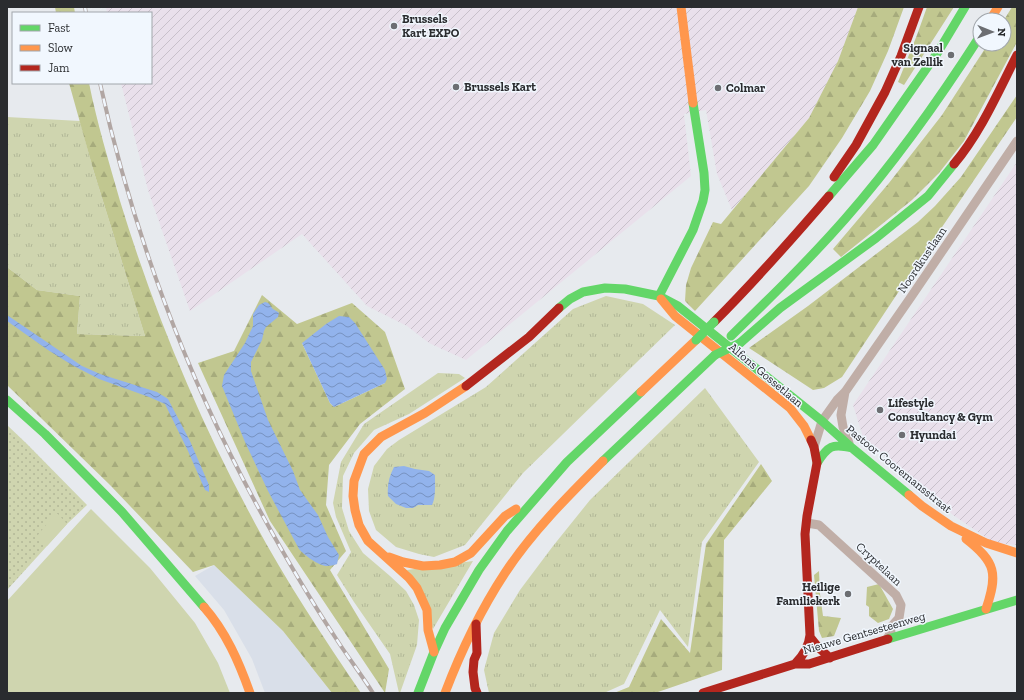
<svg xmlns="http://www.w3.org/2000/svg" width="1024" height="700" viewBox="0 0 1024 700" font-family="'Zilla Slab',serif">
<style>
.built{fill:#d9dfe9}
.industrial{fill:url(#industrial-furrows)}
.grass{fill:url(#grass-tufts)}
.forest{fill:url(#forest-firs);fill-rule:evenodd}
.garden{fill:url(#garden-dots)}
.pitch{fill:#cfd5af}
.water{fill:url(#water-waves)}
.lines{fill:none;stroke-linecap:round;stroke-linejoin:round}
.street{stroke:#c0aea7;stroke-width:9}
.fast{stroke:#63d668;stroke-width:9}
.slow{stroke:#ff974d;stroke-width:9}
.jam{stroke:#b3261e;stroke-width:9}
.rail-casing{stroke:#b1a6a3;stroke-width:4}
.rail{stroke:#f1f7fe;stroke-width:2.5;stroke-dasharray:8;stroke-linecap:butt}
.fast-bridge{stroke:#63d668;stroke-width:9}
.poi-dot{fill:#6c6e72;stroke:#f1f7fe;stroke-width:1.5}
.labels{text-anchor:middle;stroke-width:3;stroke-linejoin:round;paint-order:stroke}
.poi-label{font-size:12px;font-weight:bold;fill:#2a2c2f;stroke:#f1f7fe;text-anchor:start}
.street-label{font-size:12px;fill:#2a2c2f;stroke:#f1f7fe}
</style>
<defs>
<pattern id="industrial-furrows" width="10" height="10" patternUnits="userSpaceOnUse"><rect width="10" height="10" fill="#e9e0eb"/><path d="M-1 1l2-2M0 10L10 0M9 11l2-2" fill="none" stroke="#c8c0ca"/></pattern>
<pattern id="grass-tufts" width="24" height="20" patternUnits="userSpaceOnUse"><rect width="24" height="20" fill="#cfd5af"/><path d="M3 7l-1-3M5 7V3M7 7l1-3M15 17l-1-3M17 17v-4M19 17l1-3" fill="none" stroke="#b2b797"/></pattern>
<pattern id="forest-firs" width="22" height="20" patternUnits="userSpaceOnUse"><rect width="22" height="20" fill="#c1c790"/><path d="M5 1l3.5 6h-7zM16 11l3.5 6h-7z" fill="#a6ab7c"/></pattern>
<pattern id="garden-dots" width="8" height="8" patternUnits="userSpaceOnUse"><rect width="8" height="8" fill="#cfd5af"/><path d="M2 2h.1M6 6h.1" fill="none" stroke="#b2b797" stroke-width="1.8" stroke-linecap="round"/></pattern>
<pattern id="water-waves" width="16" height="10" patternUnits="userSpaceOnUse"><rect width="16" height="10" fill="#92b3ec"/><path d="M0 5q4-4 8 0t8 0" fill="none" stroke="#7792c0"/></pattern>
</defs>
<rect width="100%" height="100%" fill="#e7eaee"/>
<path class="built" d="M214 565 283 631 332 693H265L252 659 224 610 195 576Z"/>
<path class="industrial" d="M106 7H858L838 61 809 118 732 210 717 174 706 110 684 114 691 176 466 360 429 343 407 326 367 306 302 234 190 311 148 190 121 83H151V13H107Z
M1017 162V545L994 543 953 515 863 437 853 405Z"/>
<path class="grass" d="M7 117 80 121 93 169 145 336 77 334 80 296 37 290 7 267Z
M606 296 643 304 675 325 523 473 465 545 434 557 419 554 396 547 376 530 369 511 368 489 374 466 387 449 399 440 486 387 573 309Z
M438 373 459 374 465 378 409 414 374 430 354 453 343 476 342 508 349 531 363 553 390 576 406 591 414 605 419 620 417 645 400 693H399L390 654 354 602 337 575 351 552 336 517 333 503 341 462 364 424Z
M705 388 759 462 702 542 688 647 660 610 624 684 604 693H489L484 670 494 633 520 590 553 546 590 500Z
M473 561 433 629 407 570Z"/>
<path class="forest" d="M55 7H74L75 13H56Z
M858 7H904L888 51 870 91 842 138 809 186 695 311 685 301 686 285 691 268 713 222 721 224 809 118 838 61Z
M927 7H954L904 85 898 82 917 35Z
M1012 7H1017V42L964 141 939 173 912 200 841 257 833 249 889 183 942 115 988 44H1004V20Z
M69 83H89C97 123 109 162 120 201 153 309 196 413 249 512 282 575 321 634 361 693H332L283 631 214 565 193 572 110 485 7 385V267L37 290 80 296 77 334 145 336 93 169Z
M1017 95V117L925 252 842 377 824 388 813 390 749 348 808 306 918 222 935 206 961 177Z
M262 295 297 324 352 303 385 332 405 389 360 424 329 465 326 505 346 551 330 570 389 669 385 693 270 521 198 363 234 351ZM302 343 385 383 334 407 330 403Z
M761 464 772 481 724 540 722 670 655 693H614L629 687 661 619 690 653 706 544Z
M819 571 820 594 823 616 841 618 834 636 822 638 819 631 814 575Z
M879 584 893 609 889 619 878 623 869 616V607L866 605 867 587Z"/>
<path class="garden" d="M7 425 27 444 87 505 67 524 7 590Z"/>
<path class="pitch" d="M91 509 150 568 195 623 218 663 230 693H7V601Z
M55 514H58L67 524 47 546 37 536Z"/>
<path class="water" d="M265 302C270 303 270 306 273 309 276 311 277 311 279 313L278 317 266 327 264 331 262 340 251 362V371L268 420 293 471 300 490 318 515 328 537 339 555 337 564C334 565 331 566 327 566 319 566 304 555 299 549L268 491 245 442 222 386 224 375 245 343 253 326V314L259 305Z
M7 315 82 366 100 374 157 392 168 399 190 441 209 485V492L205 490 188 451 165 404 149 397 99 379 72 365 48 350 7 321Z
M339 316 349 317 355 323 385 370 387 379 385 383 334 407 330 403 302 343 326 324Z
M404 466 415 469 429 471 435 475C435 483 436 498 432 505H418L413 508H406L396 504 388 496C387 485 389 477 394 467Z"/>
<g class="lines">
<path class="street" d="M845 392 841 415 843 427 849 443
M814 447 822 421 837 400 845 392 911 297 1017 141
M807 523 819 525 896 595 901 605 899 618 890 628 891 632 887 639"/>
<path class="fast" d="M829 196 873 145 938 52 965 7
M659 296 693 230 703 201 705 190 704 173 693 103
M659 296 678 306 822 421 852 448 909 495
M559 308 570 299 583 292 605 288 625 289 659 296
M731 336C770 298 809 260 845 219 895 162 939 100 980 36
M740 343 780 308 876 238 928 196 954 164
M7 400 45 434 122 512 204 607
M603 461 715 355
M817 463C828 446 832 443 852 448
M888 639 1017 600
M418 693 434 652 445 628 479 570 507 531 567 462 641 392"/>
<path class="slow" d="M681 7 693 103
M990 20 998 7
M661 299 675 316 790 408 804 426 811 440
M641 392 696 340
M909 495 922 506 951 526 986 543 1017 553
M966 539C996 562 998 574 986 609
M389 557 403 562 423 566 440 565 455 562 471 553 505 516 516 509
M204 607C226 632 239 662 250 693
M434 652 428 630 427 610 417 588 409 578 368 541 359 525 355 510 353 496 354 481 364 454 381 437 425 413 466 386
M445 693C461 651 480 611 505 573 532 532 568 496 603 461"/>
<path class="jam" d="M954 164C981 132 998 92 1017 55
M834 177 856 145 885 92 901 56 919 7
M714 322C754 282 792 239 829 196
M466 386 529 337 559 308
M476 624 477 653 474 660 473 672 475 688 477 693
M810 637 818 647 830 658
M795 664C803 656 809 646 810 635L805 534 807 516 817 463 814 447 811 440
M703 693 795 664H809L888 639"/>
<defs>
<path id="rail" d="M85 7 86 13
M100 83C132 230 187 378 259 509 283 553 308 596 335 637 347 656 361 674 373 693"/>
</defs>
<use href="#rail" class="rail-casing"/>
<use href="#rail" class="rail"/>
<path class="fast-bridge" d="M696 340 714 322
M715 355 740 343"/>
</g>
<g class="poi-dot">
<circle cx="394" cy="26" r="4"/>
<circle cx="951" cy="55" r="4"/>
<circle cx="456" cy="87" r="4"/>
<circle cx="718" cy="88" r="4"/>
<circle cx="880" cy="410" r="4"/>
<circle cx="902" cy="435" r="4"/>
<circle cx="848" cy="594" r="4"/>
</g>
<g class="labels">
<g class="poi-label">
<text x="402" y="23">Brussels<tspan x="402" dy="14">Kart EXPO</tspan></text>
<text x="943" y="52" text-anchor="end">Signaal<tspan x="943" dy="14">van Zellik</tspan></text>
<text x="464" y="91">Brussels Kart</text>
<text x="726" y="92">Colmar</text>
<text x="888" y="407">Lifestyle<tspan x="888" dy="14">Consultancy &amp; Gym</tspan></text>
<text x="910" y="439">Hyundai</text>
<text x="840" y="591" text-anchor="end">Heilige<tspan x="840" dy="14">Familiekerk</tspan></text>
</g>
<g class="street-label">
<text transform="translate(922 260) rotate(-56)" y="4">Noordkustlaan</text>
<text transform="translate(766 375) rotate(40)" y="4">Alfons Gossetlaan</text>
<text transform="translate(899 469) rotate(39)" y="4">Pastoor Cooremansstraat</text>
<text transform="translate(879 564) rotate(43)" y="4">Cryptelaan</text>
<text transform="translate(864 633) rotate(-16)" y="4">Nieuwe Gentsesteenweg</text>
</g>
</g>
<rect width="1024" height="700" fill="none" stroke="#2a2c2f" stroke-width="16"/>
<rect x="12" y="12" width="140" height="72" fill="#f1f7fe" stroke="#a1a6ab"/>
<rect x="20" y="25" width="20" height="6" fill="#63d668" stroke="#a1a6ab"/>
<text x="48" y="32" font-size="12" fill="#2a2c2f">Fast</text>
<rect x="20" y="45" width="20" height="6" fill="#ff974d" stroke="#a1a6ab"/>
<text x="48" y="52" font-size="12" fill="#2a2c2f">Slow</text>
<rect x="20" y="65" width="20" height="6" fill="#b3261e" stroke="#a1a6ab"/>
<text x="48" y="72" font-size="12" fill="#2a2c2f">Jam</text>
<g transform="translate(992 32) rotate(91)"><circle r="19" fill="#f1f7fe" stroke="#a1a6ab"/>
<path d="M0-3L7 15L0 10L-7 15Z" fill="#6c6e72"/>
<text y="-6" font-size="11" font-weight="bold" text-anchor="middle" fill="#2a2c2f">N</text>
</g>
</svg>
